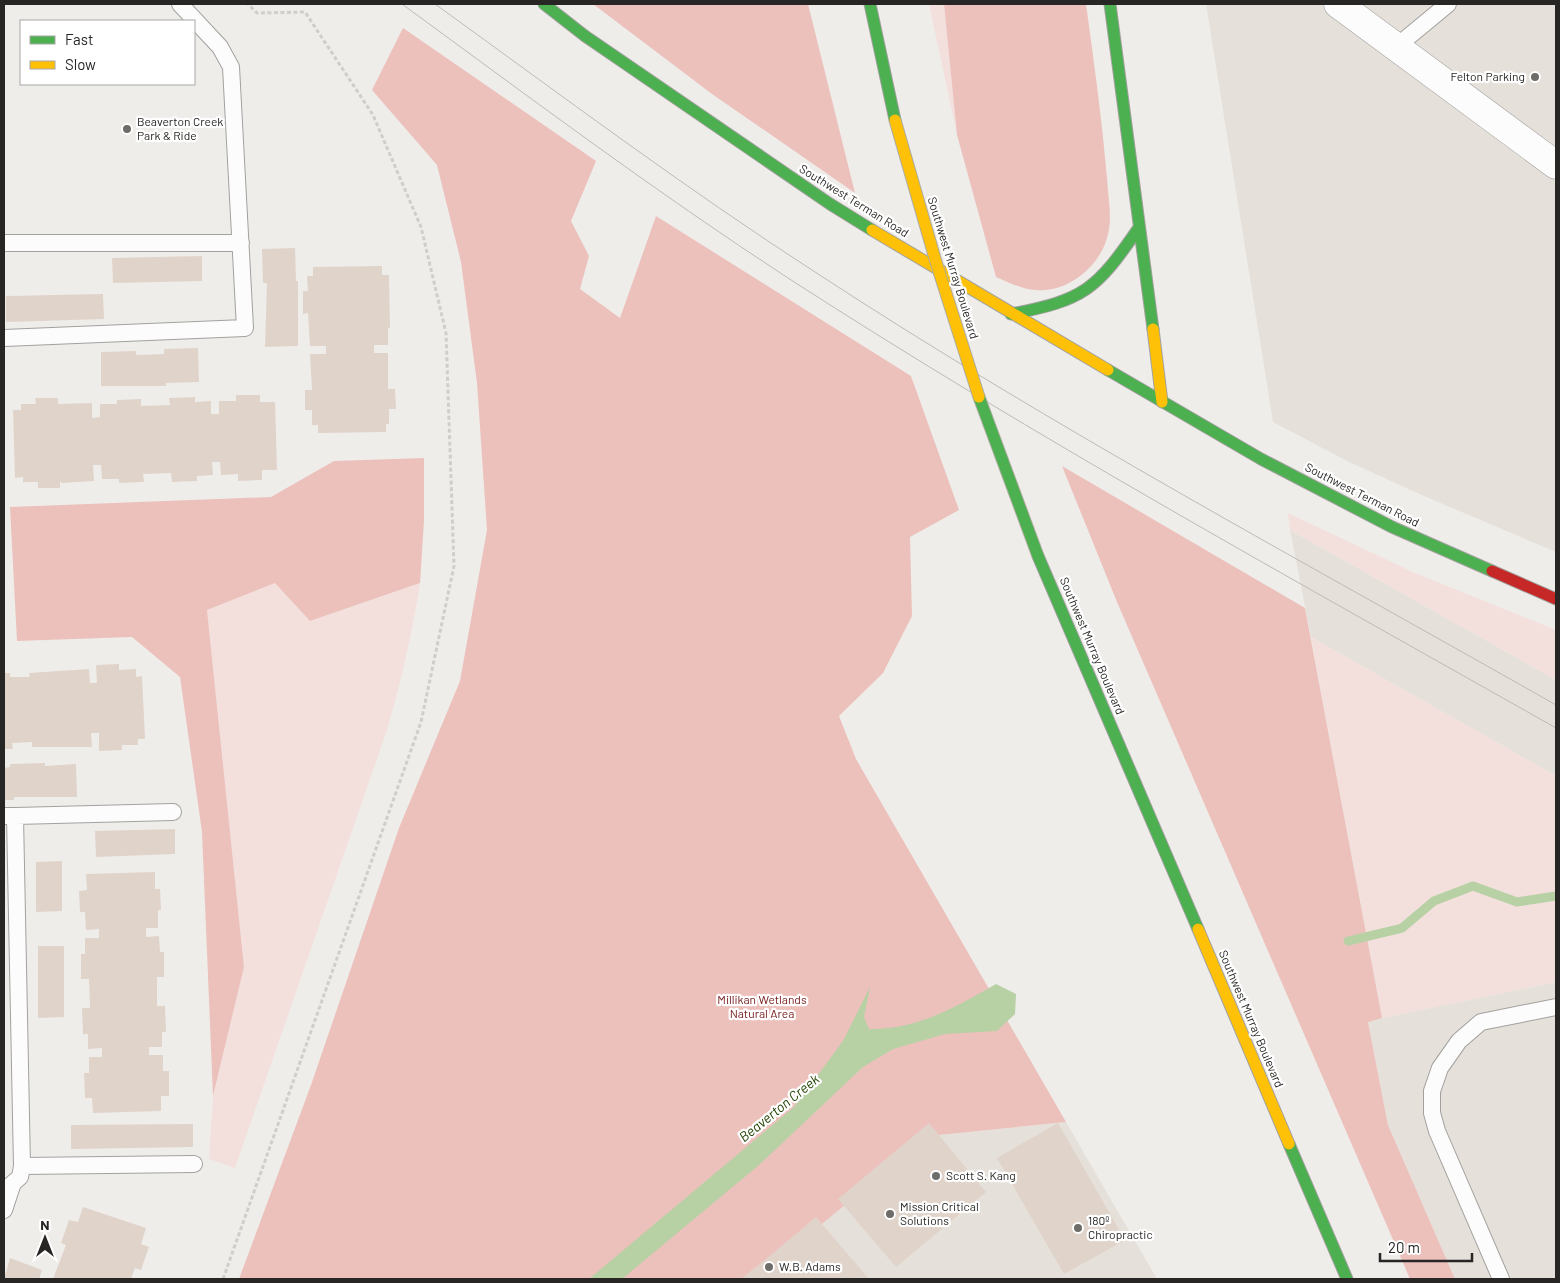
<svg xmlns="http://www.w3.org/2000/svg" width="1560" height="1283" viewBox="0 0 1560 1283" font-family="Barlow,sans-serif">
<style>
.built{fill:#e5e0d9}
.green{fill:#f3e0dd}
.forest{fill:#ecc1bc}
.water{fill:#b7d0a4}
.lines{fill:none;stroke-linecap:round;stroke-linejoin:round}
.stream{stroke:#b7d0a4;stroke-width:9}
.building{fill:#e0d3ca}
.lane-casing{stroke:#a2a19f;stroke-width:18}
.street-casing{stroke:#a2a19f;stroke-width:29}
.fast-casing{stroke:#a2a19f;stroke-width:13}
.slow-casing{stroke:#a2a19f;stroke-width:13}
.jam-casing{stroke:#a2a19f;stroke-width:13}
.path{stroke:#cfcecd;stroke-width:3;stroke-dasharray:4 2.5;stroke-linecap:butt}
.lane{stroke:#fdfcfc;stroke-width:16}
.street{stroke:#fdfcfc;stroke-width:28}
.fast{stroke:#4caf50;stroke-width:11}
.slow{stroke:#ffc107;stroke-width:11}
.jam{stroke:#c62828;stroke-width:11}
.tram{stroke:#bbbbba;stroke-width:1}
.fast-bridge-casing{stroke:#adac9e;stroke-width:13;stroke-linecap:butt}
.slow-bridge-casing{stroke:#adac9e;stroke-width:13;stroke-linecap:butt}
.fast-bridge{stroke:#4caf50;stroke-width:11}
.slow-bridge{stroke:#ffc107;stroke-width:11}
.poi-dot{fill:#6d6c69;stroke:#fff;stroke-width:2}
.labels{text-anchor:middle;stroke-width:4.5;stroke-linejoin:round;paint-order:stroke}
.poi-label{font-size:12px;fill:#272624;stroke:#fff;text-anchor:start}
.street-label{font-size:12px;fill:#272624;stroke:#fff}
.park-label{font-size:12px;fill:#78201f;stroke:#fff}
.water-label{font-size:14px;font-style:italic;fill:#224100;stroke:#fff}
</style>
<rect width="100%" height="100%" fill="#efedea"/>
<path class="built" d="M1206 4H1556V552L1424 496 1347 461 1273 422Z
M1290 530 1556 680V776L1311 637Z
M1556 982V1279H1455L1388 1125 1368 1021Z
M1066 1122 1157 1279H755L929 1136Z"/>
<path class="green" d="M929 4H944L957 135Z
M1288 513 1415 573 1556 630V680L1290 530Z
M275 582 310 621 420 583C412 634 401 683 386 733L235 1168 209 1159 213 1096 244 967 207 610Z
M1311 637 1556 776V982L1382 1018Z"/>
<path class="forest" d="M593 4H808L855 193 712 94Z
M944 4H1086C1094 62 1102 120 1107 178 1108 198 1113 219 1107 238 1099 267 1067 293 1036 290 1021 289 1010 283 996 277L957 135Z
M403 28 596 161 571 221 589 256 580 289 620 318 656 216 911 376 959 510 910 537 912 616 883 673 839 716 856 759 1066 1122 929 1136 755 1279H239L311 1085 399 828 460 681 487 530 477 383 461 262 437 165 372 90Z
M424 458V521L420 583 310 621 275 583 207 610 244 967 213 1096 202 832 180 677 132 637 17 641 10 507 271 497 334 461Z
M1062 466 1305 608 1382 1018 1368 1022 1388 1125 1455 1279H1410L1117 602Z"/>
<path class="water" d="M996 984 1016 994 1015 1014 997 1031 945 1034 893 1049 863 1067 759 1165 622 1279H589L794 1107 843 1041 870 987 864 1017 869 1029C917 1030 956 1007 996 984Z"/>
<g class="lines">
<path class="stream" d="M1348 941 1402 928 1434 901 1473 886 1517 902 1556 896"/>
</g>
<path class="building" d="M295 248 296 281H298V346L265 347 267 283H263L262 249Z
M202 256V281L113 283 112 258Z
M382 266V275H389L390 328H388V345H374V353H388V389H395L396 409H389V424H386V432L318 433V425H312V410H305V390H312L310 354H326V346H310L308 313 303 314V291H308L307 276H313V267Z
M103 294 104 319 6 322V296Z
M198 348 199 382 166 383V386H101V352L136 351V355L164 354V349Z
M236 395H260V402H275L277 470H262V480L238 481V474L221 475 220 462H212L213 475 197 476V481L172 482 171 473 143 474 144 482 119 483V479H102L101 465H93L94 481 62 483 60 481V488H38V482H23V477L15 478 13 410H21V404H36L35 398H58V404L92 403V418L100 417V404H117V400L141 399V406L170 405 169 398 195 397V402L211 401V414H219V401H236Z
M119 664V670L136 669V677L142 676 145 739H138V745H122V750L99 751V733H91L92 747H32V742L12 743 13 749H4V673H10V677H30L29 673 89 669 90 683H97L96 665Z
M45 763V766L76 764 77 797H14V800H4V768L10 767V764Z
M175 829V854L96 857 95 831Z
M62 861V911L36 912V862Z
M155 872V889H160L161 910H158V928H146V937L159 936 160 952H164V977H157V1006H165L166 1032H162V1047H149V1055H163V1071H169V1096H161V1111L93 1113 92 1098H85L84 1073H89V1057H102V1048L88 1049V1034H83L82 1008H90L89 979H81V954H85V938H99V929L86 930 85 912H80L79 891 87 890 86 874Z
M38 946H64V1017L38 1018Z
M929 1123 986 1192 896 1267 838 1199Z
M1058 1123 1125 1240 1064 1274 997 1158Z
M193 1124V1147L71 1149V1125Z
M83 1207 146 1228 141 1244 149 1247 141 1270 135 1268 131 1279H53L66 1245 61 1243 69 1220 78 1222Z
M816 1217 869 1279H741L772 1254Z
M10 1258 42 1270 39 1279H4Z"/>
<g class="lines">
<defs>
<path id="lane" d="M1396 47 1448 4
M4 243H241
M4 338 245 328 231 67 220 47 180 4
M4 816H15L22 1166 20 1177 4 1191
M15 816 173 812
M22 1166 194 1164
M4 1210 12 1186
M1501 1279 1437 1131 1432 1113V1091L1440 1068 1459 1041 1481 1022 1556 1007"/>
<path id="street" d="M1338 4 1556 165"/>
<path id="fast" d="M544 4 585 36 830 204 872 230
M870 4 895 120
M1110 4 1153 329
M1011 314C1084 300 1096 290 1138 229
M1108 370 1261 459 1392 527 1492 571
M1038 556 1198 929
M1289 1144 1347 1279"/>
<path id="slow" d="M872 230 1108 370
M1153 329 1162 402
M1198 929 1289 1144"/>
<path id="jam" d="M1492 571 1556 599"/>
</defs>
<use href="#lane" class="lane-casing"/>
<use href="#street" class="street-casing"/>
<use href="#fast" class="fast-casing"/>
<use href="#slow" class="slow-casing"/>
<use href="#jam" class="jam-casing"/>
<path class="path" d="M223 1279 421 722 454 566 446 333 421 227 373 115 305 12 257 13 248 4"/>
<use href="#lane" class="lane"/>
<use href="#street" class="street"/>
<use href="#fast" class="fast"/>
<use href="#slow" class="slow"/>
<use href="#jam" class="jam"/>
<path class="tram" d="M402 4C529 97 656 192 788 278 1037 439 1298 582 1556 728
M435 4C561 95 685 188 815 272 1055 429 1308 564 1556 705"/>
<defs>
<path id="fast-bridge" d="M979 397 1038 556"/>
<path id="slow-bridge" d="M895 120 936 262 979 397"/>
</defs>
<use href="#fast-bridge" class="fast-bridge-casing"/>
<use href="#slow-bridge" class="slow-bridge-casing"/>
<use href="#fast-bridge" class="fast-bridge"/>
<use href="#slow-bridge" class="slow-bridge"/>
</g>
<g class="poi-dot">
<circle cx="1535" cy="77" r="5"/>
<circle cx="127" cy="129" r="5"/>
<circle cx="936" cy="1176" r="5"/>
<circle cx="890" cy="1214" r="5"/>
<circle cx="1078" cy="1228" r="5"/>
<circle cx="769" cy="1267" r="5"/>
</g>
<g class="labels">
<g class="poi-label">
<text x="1525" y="81" text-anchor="end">Felton Parking</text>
<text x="137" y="126">Beaverton Creek<tspan x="137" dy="14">Park &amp; Ride</tspan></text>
<text x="946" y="1180">Scott S. Kang</text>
<text x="900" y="1211">Mission Critical<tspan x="900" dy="14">Solutions</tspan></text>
<text x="1088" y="1225">180º<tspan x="1088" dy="14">Chiropractic</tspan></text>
<text x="779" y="1271">W.B. Adams</text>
</g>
<g class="street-label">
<text transform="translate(854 201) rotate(32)" y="4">Southwest Terman Road</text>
<text transform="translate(953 268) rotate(73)" y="4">Southwest Murray Boulevard</text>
<text transform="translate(1362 495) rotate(27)" y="4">Southwest Terman Road</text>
<text transform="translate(1092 646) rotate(67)" y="4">Southwest Murray Boulevard</text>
<text transform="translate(1251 1019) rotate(67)" y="4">Southwest Murray Boulevard</text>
</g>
<g class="park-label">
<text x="762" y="1004">Millikan Wetlands<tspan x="762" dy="14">Natural Area</tspan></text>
</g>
<g class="water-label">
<text transform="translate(779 1108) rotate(-39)" y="5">Beaverton Creek</text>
</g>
</g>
<rect width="1560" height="1283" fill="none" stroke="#272624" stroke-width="10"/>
<rect x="20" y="20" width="175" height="65" fill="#ffffff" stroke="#a9a8a7"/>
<rect x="30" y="36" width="25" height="8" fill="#4caf50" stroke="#a9a8a7"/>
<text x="65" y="45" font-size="15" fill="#272624">Fast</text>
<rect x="30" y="61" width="25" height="8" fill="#ffc107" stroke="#a9a8a7"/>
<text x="65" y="70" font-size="15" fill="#272624">Slow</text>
<g transform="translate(45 1238)" stroke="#ffffff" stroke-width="4" paint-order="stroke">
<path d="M0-4L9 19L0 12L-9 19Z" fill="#272624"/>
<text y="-8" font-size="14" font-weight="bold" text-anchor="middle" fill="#272624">N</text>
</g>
<path d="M1380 1253v8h92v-8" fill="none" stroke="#272624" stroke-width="2.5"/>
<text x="1388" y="1253" font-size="15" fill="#272624" stroke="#ffffff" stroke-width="4" paint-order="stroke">20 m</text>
</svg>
